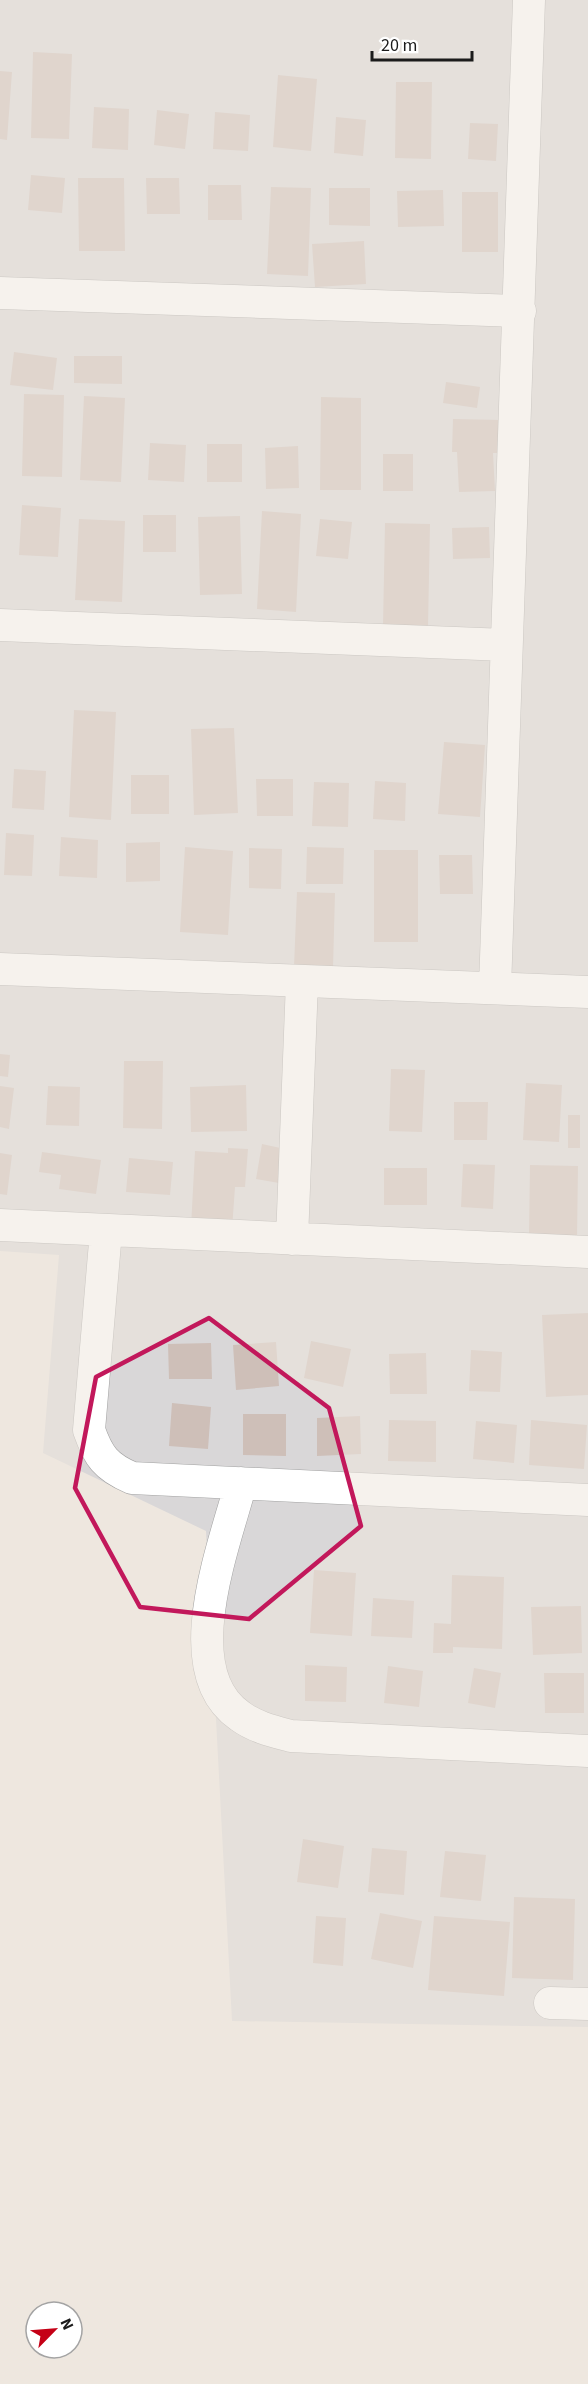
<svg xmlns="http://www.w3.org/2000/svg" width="588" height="2384" viewBox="0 0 588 2384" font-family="'Source Sans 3',sans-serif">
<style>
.residential{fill:#d9d7d8}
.building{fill:#cebfb8}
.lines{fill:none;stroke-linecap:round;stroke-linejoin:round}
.minor-casing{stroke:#a2a2a2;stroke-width:33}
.minor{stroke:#fff;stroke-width:32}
.marked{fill:none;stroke:#c2185b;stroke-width:4.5;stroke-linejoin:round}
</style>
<rect width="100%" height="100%" fill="#eee7df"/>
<path class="residential" d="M0 0H588V2027L232 2021 206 1531 43 1453 59 1255 0 1251Z"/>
<path class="building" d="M33 52 72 54 69 139 31 138Z
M0 71 12 72 7 140 0 139Z
M278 75 317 79 311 151 273 147Z
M396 82H432L431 159 395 158Z
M94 107 129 109 128 150 92 148Z
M157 110 189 114 185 149 154 145Z
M215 112 250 115 248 151 213 149Z
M336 117 366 120 363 156 334 153Z
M470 123 498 124 496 161 468 159Z
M31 175 65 178 62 213 28 210Z
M78 178H124L125 251H79Z
M146 178H179L180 214H147Z
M208 185H241L242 220H208Z
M271 187 311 188 308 276 267 274Z
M329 188H370V226L329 225Z
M443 190 444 226 398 227 397 191Z
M462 192H498V252H462Z
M364 241 366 284 315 287 312 244Z
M14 352 57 358 53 390 10 385Z
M74 356H122V384L74 383Z
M446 382 480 387 477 408 443 403Z
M24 394 64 395 62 477 22 476Z
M84 396 125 398 121 482 80 480Z
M321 397 361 398V490H320Z
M453 419 503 420 502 453H493L495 491 459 492 457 452H452Z
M150 443 186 445 184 482 148 480Z
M207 444H242V482H207Z
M298 446 299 488 266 489 265 448Z
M383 454H413V491H383Z
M22 505 61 508 58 557 19 555Z
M262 511 301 514 296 612 257 609Z
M143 515H176V552H143Z
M240 516 242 594 200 595 198 517Z
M79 519 125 521 122 602 75 600Z
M320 519 352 522 348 559 316 556Z
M385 523 430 524 428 627 383 626Z
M489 527 490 558 453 559 452 528Z
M74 710 116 712 111 820 69 817Z
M234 728 238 813 194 815 191 729Z
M444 742 485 745 480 817 438 814Z
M14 769 46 771 44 810 12 808Z
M131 775H169V814H131Z
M256 779H293V816H257Z
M375 781 406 783 405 821 373 819Z
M314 782 349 783 348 827 312 826Z
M6 833 34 835 32 876 4 875Z
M61 837 98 840 97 878 59 876Z
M160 842V881L126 882V843Z
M185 847 233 851 228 935 180 932Z
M307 847 344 848 343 884H306Z
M249 848 282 849 281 889 249 888Z
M374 850H418V942H374Z
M439 855H472L473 894H440Z
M297 892 335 893 333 968 294 967Z
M0 1054 10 1055 8 1077 0 1076Z
M124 1061H163L162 1129 123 1128Z
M391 1069 425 1070 422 1132 389 1131Z
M526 1083 562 1085 559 1142 523 1140Z
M246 1085 247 1131 191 1132 190 1087Z
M0 1086 14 1088 9 1129 0 1127Z
M48 1086 80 1087 79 1126 46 1125Z
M454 1102H488L487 1140H454Z
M568 1115H580V1148H568Z
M262 1144 285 1149 279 1183 256 1179Z
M228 1148 248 1149 245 1187H235L232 1229 191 1227 195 1151 228 1153Z
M42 1152 101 1160 96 1194 59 1189 61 1175 39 1172Z
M0 1153 12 1155 7 1195 0 1194Z
M129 1158 173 1162 170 1195 126 1192Z
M463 1164 495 1165 493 1209 461 1207Z
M530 1165 578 1166 577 1238 529 1237Z
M384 1168H427V1205H384Z
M588 1313V1395L546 1397 542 1315Z
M311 1341 351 1349 343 1387 304 1378Z
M276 1342 279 1386 236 1390 233 1345Z
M211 1343 212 1379H169L168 1344Z
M471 1350 502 1352 500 1392 469 1391Z
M426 1353 427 1394H390L389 1354Z
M172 1403 211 1407 208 1449 169 1446Z
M243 1414H286V1456L243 1455Z
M360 1416 361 1454 317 1456V1418Z
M389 1420 436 1421V1462L388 1461Z
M531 1420 587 1425 584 1469 529 1465Z
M476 1421 517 1425 514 1463 473 1459Z
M314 1570 356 1573 352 1636 310 1633Z
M452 1575 504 1577 502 1649 453 1647V1653H433L434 1623 451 1624Z
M373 1598 414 1601 412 1638 371 1636Z
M581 1606 582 1653 533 1655 531 1607Z
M305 1665 347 1667 346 1702 305 1701Z
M388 1666 423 1671 419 1707 384 1703Z
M474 1668 501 1673 495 1708 468 1703Z
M544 1673H584V1713H545Z
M303 1839 344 1846 338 1888 297 1882Z
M372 1848 407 1851 404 1895 368 1892Z
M445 1851 486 1855 481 1901 440 1897Z
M514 1897 575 1899 573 1980 512 1978Z
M380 1913 422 1921 413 1968 371 1959Z
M316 1916 346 1918 343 1966 313 1963Z
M434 1916 510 1922 504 1996 428 1990Z"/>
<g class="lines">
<defs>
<path id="minor" d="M0 293 520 311
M0 625 506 645
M0 969 588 992
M495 988 529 0
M0 1225 588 1252
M106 1231 89 1430C98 1456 106 1467 132 1478L588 1500
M292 1239 302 982
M241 1483C225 1544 174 1671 240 1716 255 1727 272 1731 291 1736L588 1751
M550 2003 588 2004"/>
</defs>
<use href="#minor" class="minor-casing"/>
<use href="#minor" class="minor"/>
</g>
<path d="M0 0H588V2384H0ZM209 1318 329 1408 361 1526 249 1619 140 1607 75 1488 96 1377Z" fill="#eee7df" fill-opacity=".55" fill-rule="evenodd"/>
<path class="marked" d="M209 1318 329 1408 361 1526 249 1619 140 1607 75 1488 96 1377Z"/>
<g transform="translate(54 2330) rotate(65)"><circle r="28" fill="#ffffff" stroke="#a4a4a4" stroke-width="1.5"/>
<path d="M0-4.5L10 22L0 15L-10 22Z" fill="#c50016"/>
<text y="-9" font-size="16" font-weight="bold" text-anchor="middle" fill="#1b1b1b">N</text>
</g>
<path d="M372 51v9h100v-9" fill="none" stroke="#1b1b1b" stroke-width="3"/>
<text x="381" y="51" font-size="18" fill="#1b1b1b" stroke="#ffffff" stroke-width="4.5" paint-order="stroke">20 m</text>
</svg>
